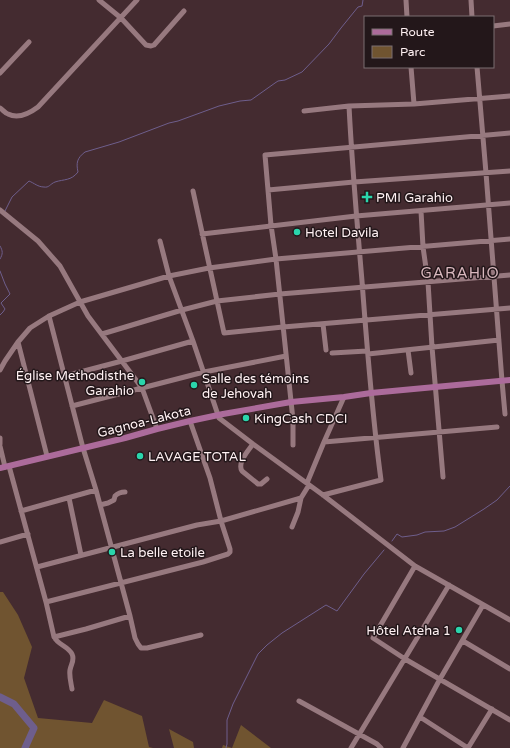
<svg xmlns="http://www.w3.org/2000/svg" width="510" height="748" viewBox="0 0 510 748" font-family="'Varela Round',sans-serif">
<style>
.green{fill:#705430}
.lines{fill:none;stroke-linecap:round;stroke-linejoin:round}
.stream{stroke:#6e5e8c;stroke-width:1}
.river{stroke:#6e5e8c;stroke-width:7}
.minor{stroke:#97797f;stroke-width:5}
.major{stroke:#ac6b9b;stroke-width:6}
.poi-dot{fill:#2ad5ac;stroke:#23171a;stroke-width:1.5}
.labels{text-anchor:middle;stroke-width:3;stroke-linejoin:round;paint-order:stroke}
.poi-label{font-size:13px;fill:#fff1f3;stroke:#23171a;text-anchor:start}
.street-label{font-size:13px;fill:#fff1f3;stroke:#23171a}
.quarter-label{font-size:15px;letter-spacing:1px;fill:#d9b8be;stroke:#23171a}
</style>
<rect width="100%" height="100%" fill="#442b30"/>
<path class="green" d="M0 592H3L18 615 32 647 24 678 38 718 92 723 104 700 142 716 149 747 153 748H0Z
M241 725 271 748H222L223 745 232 748Z
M169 729 193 742 194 748H174Z"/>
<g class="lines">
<path class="stream" d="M5 211 12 197 29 181C34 183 38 187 44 187 49 188 50 184 55 182 64 179 71 181 78 172 76 163 77 158 85 152L119 142 169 123 178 121 219 106 240 101 251 100 275 83 278 81 285 80 302 72 329 44 341 28 358 7 362 6 363 0
M0 246C3 251 3 254 0 259
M0 271 5 284 10 294 1 303 5 309 3 312 0 315
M392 541 397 534 402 537 417 535 425 532 444 531 455 527 484 509 497 500 510 486
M226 748 227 744V720L233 704 258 654 267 645 282 633 326 605 337 611 364 574 384 550"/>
<path class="river" d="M0 697 14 704 34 728 25 748"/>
<path class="minor" d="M99 0 121 18 146 45 151 46 154 45 184 11
M406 0 407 17
M471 0 472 17
M493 26 510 24
M411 67 414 104
M477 67 486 173 502 381 505 414
M0 73 29 42
M0 108C2 109 5 113 8 114 18 119 30 113 38 107L137 0
M304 111 349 106 414 104 510 96
M268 190 354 182 510 171
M193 191 224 333 283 327 510 308
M0 210 38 241 60 266 88 316 142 388 157 429
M421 211 423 247 428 282 432 347 443 477
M202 234 356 216 510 203
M160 241 169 276 193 341 219 418 253 444 323 495 415 566 510 620
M49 316 83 448 96 490 130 616 135 638 138 644 141 648H147L201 635
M323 324 326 350
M102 334 182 310 217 301 280 294 510 275
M18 342 47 456
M408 350 411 373
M332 353 367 351
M368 354 499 340
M0 370 5 361 18 342 30 328 49 316 80 302 169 276 209 268 276 259 510 239
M65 376 122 361 193 341
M72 406 204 372 286 356
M0 438V444
M324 442 497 427
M253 444C248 451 237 463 242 471L258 484H261L267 479
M293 445V420L276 259 271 225 265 155 510 133
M0 446 5 467
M9 466 46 602 54 637C58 645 68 646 72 654 75 660 71 664 70 670 69 676 71 683 72 689
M307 483 324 442 344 397
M323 495 381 480C372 414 367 348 362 281 357 223 352 165 349 106
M69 498 81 555
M100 505 108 503 114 500 115 496C118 493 121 492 125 492
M21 511 96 490
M292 527 298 512 301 498
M0 542 28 534
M415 566 373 638 405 659 510 720
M37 567 197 525 221 521 301 498 309 485
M46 602 203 562 228 554 230 552V549L221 521 210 478 190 421
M54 637 86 629 130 616
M463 641 510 669
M299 701 377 744 381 748
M420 717 468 748
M351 748 449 585
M403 748 440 679 483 605
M468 748 492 709"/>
<path class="major" d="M0 468 125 438 157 429 190 421 223 414 291 402 344 397 371 393 510 380"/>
</g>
<g class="poi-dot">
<path d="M365 191h4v4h4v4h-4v4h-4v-4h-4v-4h4z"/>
<circle cx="297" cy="232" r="4"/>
<circle cx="142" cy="382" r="4"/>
<circle cx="194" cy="385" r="4"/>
<circle cx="246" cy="418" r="4"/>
<circle cx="140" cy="456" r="4"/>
<circle cx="112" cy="552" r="4"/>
<circle cx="459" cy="630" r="4"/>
</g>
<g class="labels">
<g class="poi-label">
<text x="376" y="202">PMI Garahio</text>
<text x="305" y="237">Hotel Davila</text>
<text x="134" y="380" text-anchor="end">Église Methodisthe<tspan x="134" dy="15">Garahio</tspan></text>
<text x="202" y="383">Salle des témoins<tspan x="202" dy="15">de Jehovah</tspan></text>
<text x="254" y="423">KingCash CDCI</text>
<text x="148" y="461">LAVAGE TOTAL</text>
<text x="120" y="557">La belle etoile</text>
<text x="451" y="635" text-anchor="end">Hôtel Ateha 1</text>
</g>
<g class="street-label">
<text transform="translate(144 421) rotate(-14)" y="5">Gagnoa-Lakota</text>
</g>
<g class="quarter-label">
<text x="460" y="278">GARAHIO</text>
</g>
</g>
<rect x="364" y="16" width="130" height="52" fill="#23171a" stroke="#7b6e71"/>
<rect x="372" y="29" width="20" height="6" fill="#ac6b9b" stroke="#7b6e71"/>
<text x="400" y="36" font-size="12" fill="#fff1f3">Route</text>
<rect x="372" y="46" width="20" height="12" fill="#705430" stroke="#7b6e71"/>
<text x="400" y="56" font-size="12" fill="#fff1f3">Parc</text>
</svg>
